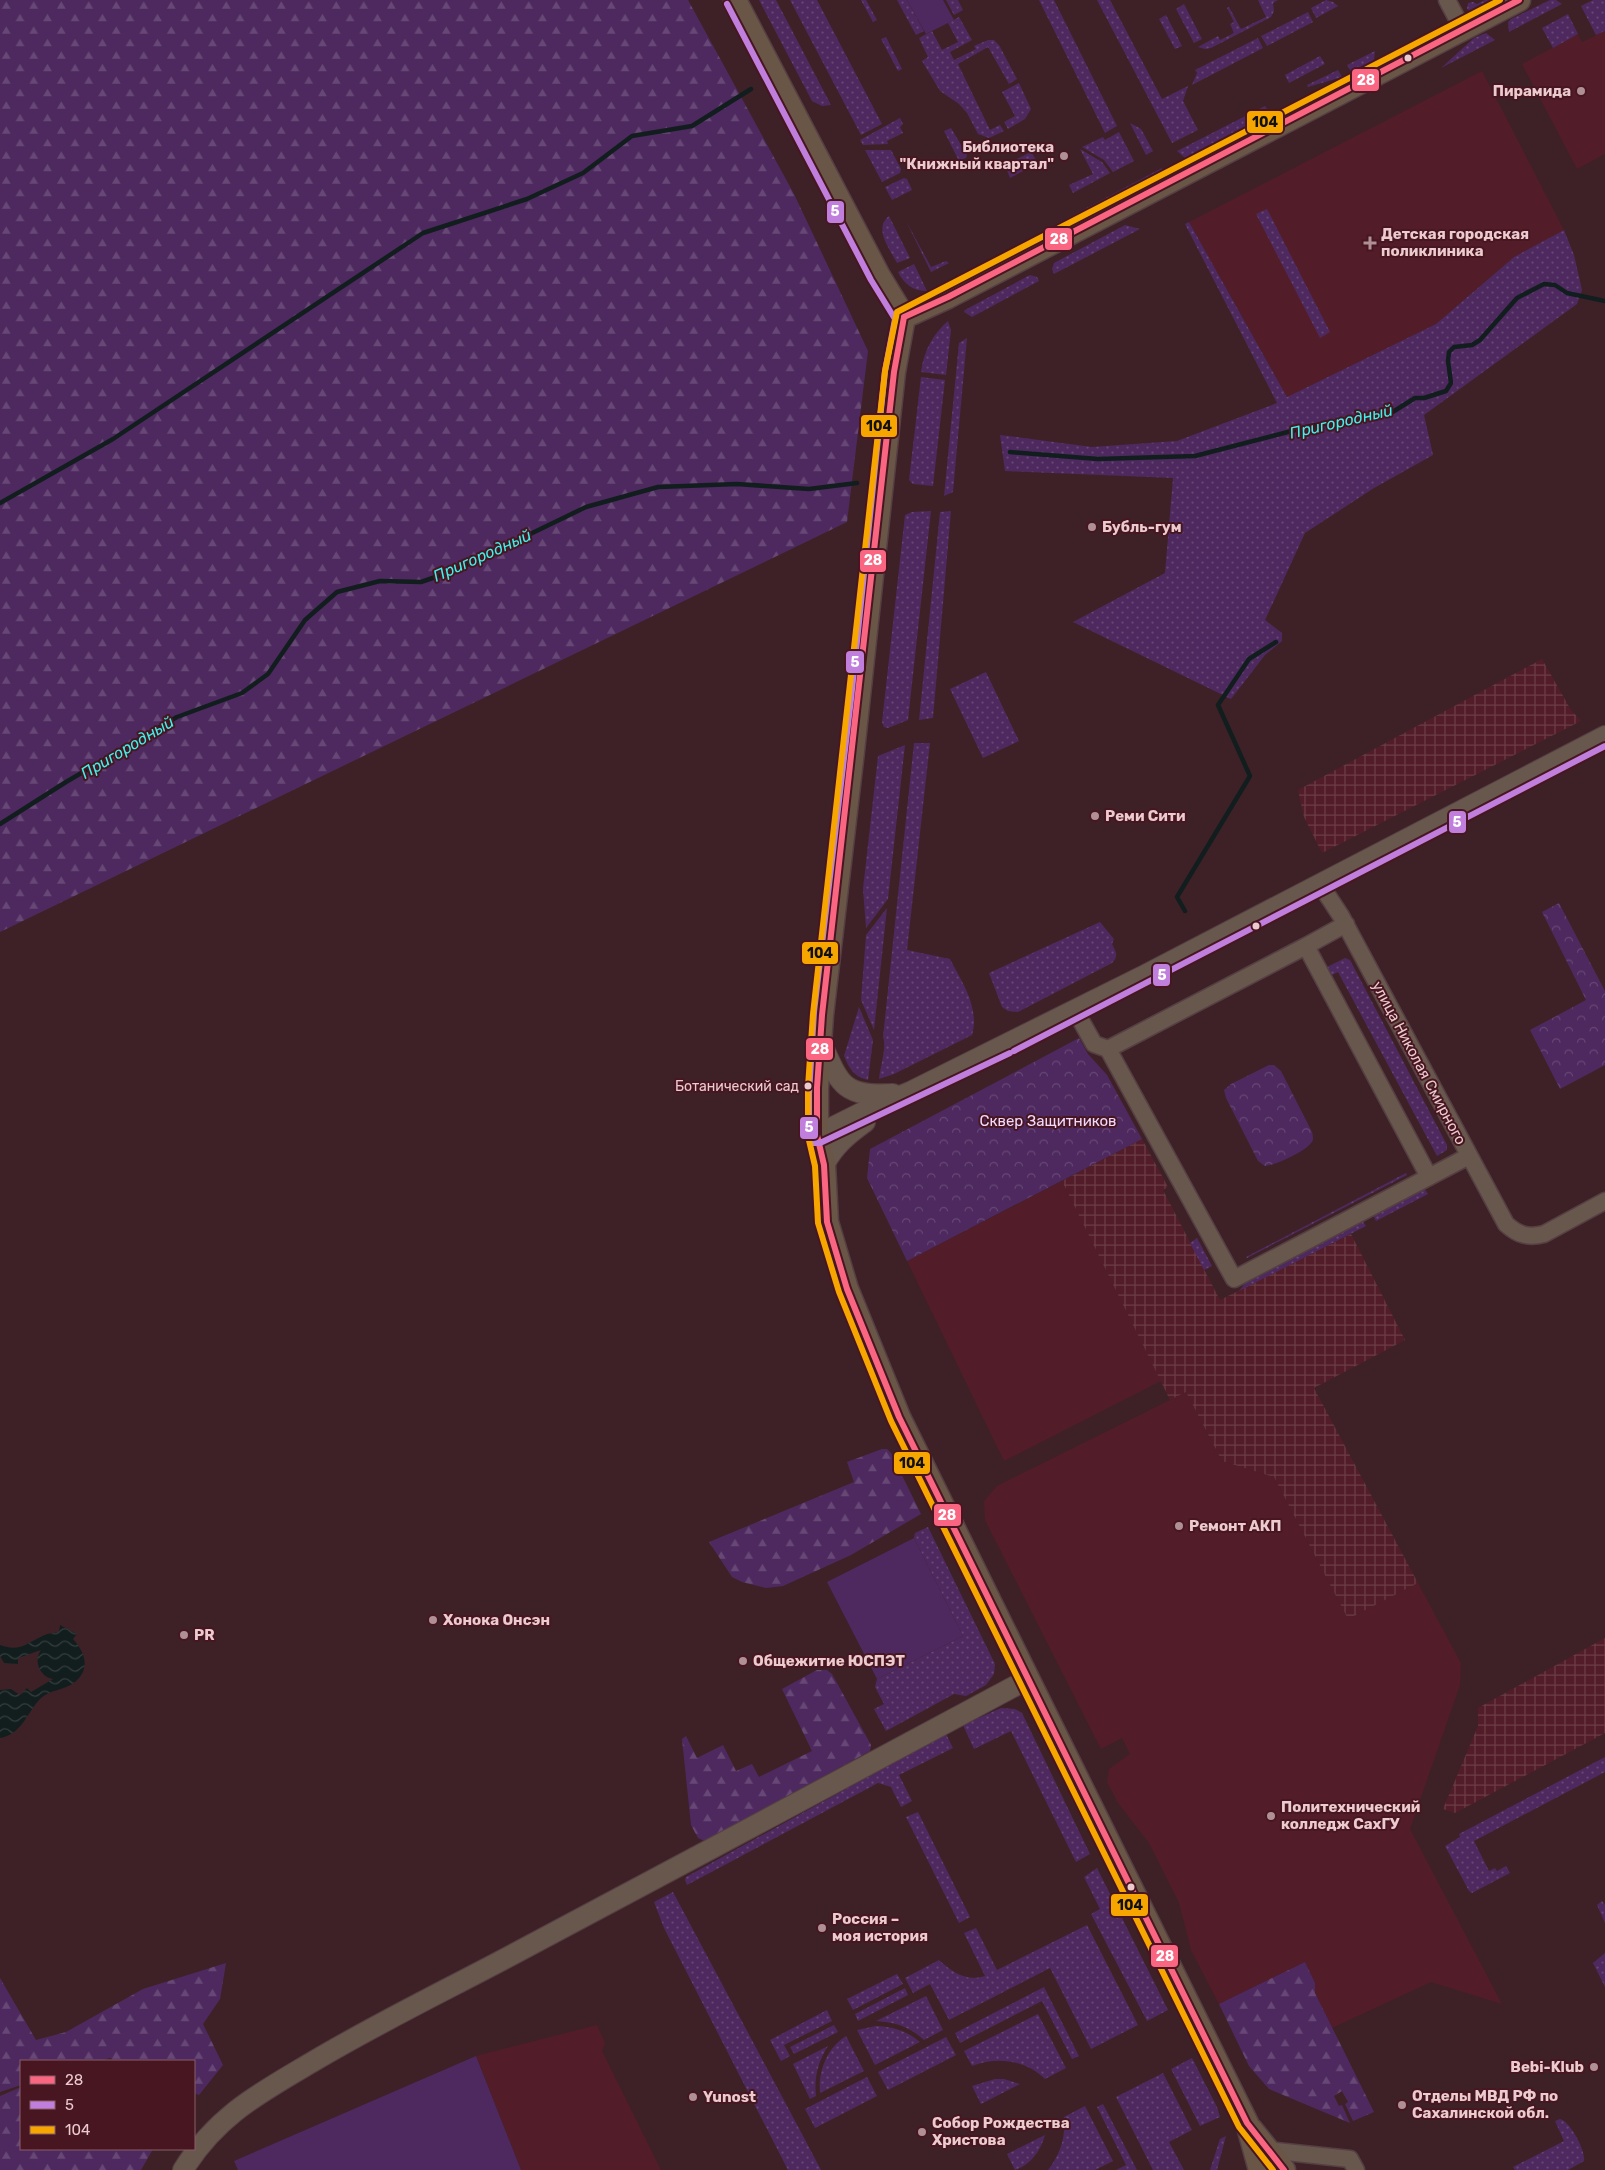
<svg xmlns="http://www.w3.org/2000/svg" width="1605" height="2170" viewBox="0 0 1605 2170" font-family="Rubik,sans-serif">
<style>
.built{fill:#521d28}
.industrial{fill:url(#industrial-grid)}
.grass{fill:url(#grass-dots)}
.forest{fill:url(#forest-firs)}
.park{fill:url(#park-crowns)}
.pitch{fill:#4d295f}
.water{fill:url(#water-waves)}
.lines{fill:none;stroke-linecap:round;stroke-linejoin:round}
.stream{stroke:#121e1e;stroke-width:4.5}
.minor-casing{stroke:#563f43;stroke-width:19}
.tertiary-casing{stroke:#563f43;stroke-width:22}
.secondary-casing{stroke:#563f43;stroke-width:25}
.minor{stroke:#67574c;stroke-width:16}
.tertiary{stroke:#67574c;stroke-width:20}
.secondary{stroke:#695646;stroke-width:22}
.bus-1-casing{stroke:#481621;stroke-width:10}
.bus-2-casing{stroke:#481621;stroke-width:10}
.bus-3-casing{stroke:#481621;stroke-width:10}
.bus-1{stroke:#fa6682;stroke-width:6}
.bus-2{stroke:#c07fdc;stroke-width:6}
.bus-3{stroke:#f7a600;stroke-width:6}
.bus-dot{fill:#eccbce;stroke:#481621;stroke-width:2}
.poi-dot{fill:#af9094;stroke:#481621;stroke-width:2}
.labels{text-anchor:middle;stroke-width:4;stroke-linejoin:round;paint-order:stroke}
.bus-label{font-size:14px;fill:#eccbce;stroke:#481621;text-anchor:end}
.poi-label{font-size:15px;font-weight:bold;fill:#eccbce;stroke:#481621;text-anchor:start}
.street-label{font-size:15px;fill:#eccbce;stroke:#481621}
.park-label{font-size:15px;fill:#efd9ff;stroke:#481621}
.water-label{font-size:16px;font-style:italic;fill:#3ef1ea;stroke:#481621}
.line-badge{stroke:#481621;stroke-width:2}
.badge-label{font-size:14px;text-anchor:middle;font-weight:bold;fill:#fff}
.pale-badge-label{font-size:14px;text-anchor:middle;font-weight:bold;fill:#111}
</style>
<defs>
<pattern id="industrial-grid" width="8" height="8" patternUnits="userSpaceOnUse" patternTransform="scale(1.25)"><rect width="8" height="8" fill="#521d28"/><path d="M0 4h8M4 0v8" fill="none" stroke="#6b3c46"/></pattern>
<pattern id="grass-dots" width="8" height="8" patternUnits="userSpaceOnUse" patternTransform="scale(1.25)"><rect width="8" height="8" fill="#4d295f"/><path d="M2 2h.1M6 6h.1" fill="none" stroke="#674775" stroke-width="1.8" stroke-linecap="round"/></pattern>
<pattern id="forest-firs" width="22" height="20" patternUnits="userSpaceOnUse" patternTransform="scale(1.25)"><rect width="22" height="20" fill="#4d295f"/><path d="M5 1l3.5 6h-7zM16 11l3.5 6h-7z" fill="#674775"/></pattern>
<pattern id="park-crowns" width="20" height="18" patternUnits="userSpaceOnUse" patternTransform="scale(1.25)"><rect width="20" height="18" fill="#4d295f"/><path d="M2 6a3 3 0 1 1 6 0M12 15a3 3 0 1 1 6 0" fill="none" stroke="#674775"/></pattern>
<pattern id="water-waves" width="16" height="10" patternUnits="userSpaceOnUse" patternTransform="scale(1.25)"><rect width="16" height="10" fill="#121e1e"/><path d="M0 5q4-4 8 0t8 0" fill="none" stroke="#353d3e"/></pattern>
</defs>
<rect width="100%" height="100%" fill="#3d2127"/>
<path class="built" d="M1605 31V154L1577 169 1522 64 1578 34 1582 42Z
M1482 71 1564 230 1514 257 1436 324 1287 397 1189 222Z
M1062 1181 1161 1381 1004 1461 907 1261Z
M1186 1392 1222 1461 1274 1477 1348 1619 1418 1583 1461 1663 1460 1685 1410 1829 1502 2004 1431 1982 1332 2028 1315 1993V1983L1305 1962 1219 2004 1191 1950 1179 1903 1149 1843 1118 1803 1107 1782 1109 1769 1130 1754 1122 1738 1101 1749 985 1520 984 1501 997 1486Z
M597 2025 605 2043 602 2051 661 2170H521L476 2056Z"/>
<path class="industrial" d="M1542 659 1571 710 1581 721 1322 853 1304 817 1298 790Z
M1142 1139 1168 1187 1163 1190 1220 1300 1351 1234 1405 1340 1314 1388 1418 1583 1348 1619 1274 1477 1222 1461 1186 1392 1170 1400 1062 1181Z
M1605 1638V1733L1455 1813 1443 1809 1478 1726V1708Z"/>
<path class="grass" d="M759 0H776L831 105 822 106 812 101Z
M790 0H817L882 124 861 135Z
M861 0H866L877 20 873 22Z
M897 0H907L924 31 916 35Z
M946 0H958L963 10 954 15Z
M1039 0H1054L1117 126 1105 133Z
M1097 0H1110L1162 99 1188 86 1183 101 1198 130 1172 143Z
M1258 0H1278L1273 3 1274 11 1271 17 1211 48 1205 49 1198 47 1218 36 1220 40 1234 33 1230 24 1234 22 1227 8 1229 7 1241 29 1266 17Z
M1326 0 1333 2 1338 6 1316 18 1311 8Z
M1485 0H1491L1470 11 1467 9 1468 3 1473 2 1477 4Z
M1550 0H1556L1562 4 1509 32 1508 22 1511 19Z
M1593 0H1605V31L1596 35 1581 6Z
M1184 4 1202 39 1194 43 1176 9Z
M1308 12 1313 22 1267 46 1261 36Z
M1568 14 1578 34 1553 48 1542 28Z
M1166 15 1182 46 1175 49 1159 19Z
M959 17 972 40 950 52 954 60 976 49 974 46 988 40H994L999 45 1017 79 1009 84 988 47 958 64 990 130 1000 125 1004 131 989 138 978 134 967 113 959 104 940 91 922 61 928 57 919 38 932 31 942 50 958 42 948 23Z
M1486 33 1495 40 1441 68 1474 38Z
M886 37 902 69 898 71 881 39Z
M1258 38 1263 48 1192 85 1197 73 1195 70Z
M1375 51 1374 61 1352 73 1347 65Z
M1320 56 1325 64 1289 83 1285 75Z
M1338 70 1342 77 1308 87 1307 85Z
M1019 83 1031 109 1025 119 1008 129 1004 122 1015 116 1002 92Z
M1265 106 1267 109 1235 136 1190 159 1185 158 1177 151Z
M900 118 903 124 900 127 903 133 887 141 888 144 863 145 860 140Z
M1130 123 1141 129 1153 151 1146 155Z
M951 128 967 155 966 158 959 161 944 131Z
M1119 132 1134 161 1113 172 1104 160 1082 147 1103 137 1105 140Z
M1080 149 1102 162 1110 173 1073 193 1069 185 1093 174Z
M865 150H891L901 169 900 173 882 182Z
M1031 152 1038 163 1010 178 1005 165Z
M1162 168V175L1118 203 1054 228 970 272 968 271Z
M904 178 907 179 912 190 892 200 885 187Z
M1267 209 1330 332 1320 338 1256 214Z
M889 216 910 258 897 263C890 249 873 229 889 216Z
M906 221 931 267 946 261 949 263 931 272Z
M1189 222 1287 397 1436 324 1514 257 1564 230 1574 255 1582 290 1577 304 1424 415 1433 455 1374 488 1305 533 1265 620 1282 633V641L1265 655 1231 699 1073 622 1165 573 1173 478 1005 471 1000 435 1092 447 1177 441 1277 403 1185 224Z
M1125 225 1140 229 1054 274 1052 269 1054 263Z
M914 264 927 291C913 291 904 284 898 272Z
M1030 275 1037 277 1039 281 972 317 964 312 965 310Z
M948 321 951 330 946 375 921 372C924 351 932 335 948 321Z
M967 338 953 492 944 496 959 343Z
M921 377 945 380 933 486 913 484 909 480Z
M931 511 908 720 888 728 884 727 882 722 905 515 912 512Z
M951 511 933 718 919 720 940 512Z
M986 672 1019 741 983 758 950 689Z
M914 743H930L907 950 950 959C962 982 980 1008 972 1035L894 1074 879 1079C880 1067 887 1048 883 1037Z
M905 745 888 899 866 928 863 889 878 756Z
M887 908 874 1030 861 1000 866 935Z
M1100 922 1114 939 1112 944C1116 952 1119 956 1112 963L1018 1012 1008 1011 1002 1007 989 973Z
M1345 958 1350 960 1447 1145V1150L1437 1156 1338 972 1326 978 1321 970Z
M859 1007 873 1040 868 1080C854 1077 849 1068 844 1056Z
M1406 1173 1407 1175 1247 1258 1246 1257Z
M1424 1188 1428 1194 1376 1221 1373 1215Z
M1362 1220 1366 1226 1239 1291 1250 1277Z
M1197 1238 1212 1266 1204 1270 1190 1243Z
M928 1527 995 1664 994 1674 986 1685 966 1696 954 1694 886 1731 874 1709 884 1704 875 1687 877 1679 963 1636 914 1538 915 1533Z
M1001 1708 1015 1709 1022 1713 1090 1854 1076 1862 1011 1731 974 1749 963 1725Z
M946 1734 953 1748 899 1775 912 1801 901 1807 891 1787 878 1783 687 1885 685 1880 686 1877Z
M1605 1757V1772L1474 1841 1489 1871 1495 1868 1497 1871 1506 1866 1510 1873 1472 1893 1469 1891 1445 1846 1460 1837 1459 1834Z
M918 1812 970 1917 959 1923 906 1817Z
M1097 1868 1168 2010 1147 2021 1091 1914 1100 1909 1084 1877Z
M673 1892 802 2134 821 2170H788L664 1928 654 1902Z
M1602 1901 1605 1905V1923L1597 1905Z
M1087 1925 1138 2025 1091 2049 1050 1968 949 2020 930 1984 913 1993 905 1978 939 1960C952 1972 966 1982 985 1976L964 1933 976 1928 997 1970Z
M1605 1953V1987L1593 1963Z
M897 1974 903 1984 853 2010 847 1999Z
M1044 1987 1079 2056 1072 2059 1042 2001 960 2043 955 2033Z
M905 1988 908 1995 858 2021 855 2014Z
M926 1996 943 2030 924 2040C910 2027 895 2022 876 2021Z
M827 2010 832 2021 784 2045 790 2056 781 2061 770 2040Z
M1038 2014 1066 2068 1045 2079C1026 2060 997 2056 972 2066L964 2051Z
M834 2025 838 2032 794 2054 790 2047Z
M876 2026C894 2027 907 2031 920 2042L875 2065 857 2030Z
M846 2036 864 2071 820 2093C818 2071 827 2048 846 2036Z
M946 2037 956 2055 888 2090 878 2072Z
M828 2046C818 2062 814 2077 816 2096L810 2099 793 2064Z
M1192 2058 1217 2107 1220 2117 1200 2126 1171 2069Z
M1163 2073 1192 2130 1169 2142 1184 2170H1153L1116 2097Z
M867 2077 877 2096 815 2128 805 2109Z
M995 2079H1004L1020 2084 981 2104 972 2086Z
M1103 2104 1137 2170H1116L1126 2165 1097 2107Z
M1085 2106 1113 2161 1095 2170H1048C1060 2155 1066 2137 1064 2117Z
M1560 2119C1570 2121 1586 2151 1584 2161L1568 2170H1515L1513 2167 1564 2141 1555 2121Z
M1045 2135C1041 2150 1031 2165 1015 2170L1007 2154Z
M1226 2136 1217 2170H1210L1220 2139Z"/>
<path class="forest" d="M0 0H688L794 194 868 351 847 522 0 932Z
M882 1449H887L891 1453 921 1514 851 1555 783 1586 766 1588 742 1582 732 1577 709 1542 854 1482 847 1462Z
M817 1670H827L832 1674 871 1745 870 1751 705 1841 698 1838 691 1825 682 1739 686 1736 697 1758 723 1745 736 1771 752 1764 759 1777 812 1751 782 1689Z
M1305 1962 1315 1983V1993L1374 2112 1353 2121 1345 2104 1348 2102 1342 2091 1334 2096 1339 2106 1342 2105 1350 2123 1269 2089 1249 2066 1219 2004Z
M226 1963 220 1999 203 2024 223 2065 199 2095 194 2093V2061H115L110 2058 100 2061H21V2085L0 2092V1978L36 2040 66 2032 143 1989Z
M21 2087V2149H153L141 2170H0V2096Z"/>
<path class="park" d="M1559 903 1605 991V1065L1560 1089 1530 1030 1586 1000 1542 912Z
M1079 1038 1088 1054 1107 1075 1142 1139 907 1261 867 1178 870 1149Z
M1269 1065H1274L1281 1071 1312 1132C1313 1136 1314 1140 1311 1143 1306 1151 1274 1166 1265 1166L1258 1161 1226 1098 1224 1090 1231 1084Z"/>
<path class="pitch" d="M907 0H943L954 20 926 34Z
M914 1538 963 1636 877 1679 827 1582Z
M476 2056 521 2170H238L234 2161Z"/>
<path class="water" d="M60 1625 77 1634 73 1639C85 1652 91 1669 75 1682 64 1691 50 1689 40 1699 27 1713 21 1735 0 1738V1690L11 1689 20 1695 27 1688 31 1692 53 1679C40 1677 33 1661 41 1650L18 1658V1664L4 1663 0 1656V1645C23 1653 28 1641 47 1634 51 1633 55 1633 59 1632Z"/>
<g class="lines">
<path class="stream" d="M1010 452 1098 459 1195 456 1311 426 1391 413 1415 398H1424L1446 391 1451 383 1448 361 1449 352 1454 347 1472 345 1480 340 1517 298 1544 284 1555 285 1567 293 1605 301
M0 503 113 439 423 233 527 199 583 173 632 136 692 126 751 89
M0 824 66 782 177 717 242 693 268 674 305 620 337 592 380 581 421 582 456 570 586 507 658 487 737 484 809 489 857 483
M1185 911 1177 897 1250 776 1218 705 1249 659 1276 642"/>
<defs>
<path id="minor" d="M1447 0 1463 30
M1320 884 1341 916 1506 1224C1518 1235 1528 1238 1544 1234L1605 1201
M1306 946 1346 924
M1075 1010 1094 1044 1108 1049 1234 1279 1469 1156
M1108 1049 1306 946 1429 1177
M1268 2150 1350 2159 1356 2170"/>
<path id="tertiary" d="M821 1042C840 1085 843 1097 893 1094
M817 1135 871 1108 910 1092 1145 975 1605 736
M824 1165C834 1146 847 1135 865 1122
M183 2170C217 2115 260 2093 314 2061 378 2023 444 1991 510 1956 683 1864 855 1772 1028 1679"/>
<path id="secondary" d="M735 0 879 276 904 317 894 372 853 751 822 1015 817 1088V1135L824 1165 827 1222 847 1289 899 1417 1247 2123 1260 2170
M904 317 948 297 1519 0
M1252 2130 1284 2170"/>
</defs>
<use href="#minor" class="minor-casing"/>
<use href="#tertiary" class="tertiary-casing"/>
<use href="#secondary" class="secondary-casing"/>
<use href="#minor" class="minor"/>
<use href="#tertiary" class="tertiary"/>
<use href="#secondary" class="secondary"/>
<defs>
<path id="bus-1" d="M904 317 894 372 822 1015 817 1088V1135L824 1165 827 1222 847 1289 899 1417 1247 2123 1284 2170
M904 317 948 297 1519 0"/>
<path id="bus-2" d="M727 4 871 280 895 319 885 371 851 699 814 1012 809 1094V1138L813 1143H820L1010 1053
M1014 1051 1605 746"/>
<path id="bus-3" d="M1273 2170 1239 2127 891 1421 839 1292 818 1223 815 1166 808 1136V1087L813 1014 885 371 897 312 1500 0"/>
</defs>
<use href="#bus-1" class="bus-1-casing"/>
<use href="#bus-2" class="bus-2-casing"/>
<use href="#bus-3" class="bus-3-casing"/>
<use href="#bus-1" class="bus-1"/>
<use href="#bus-2" class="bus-2"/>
<use href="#bus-3" class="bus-3"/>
</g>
<g class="bus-dot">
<circle cx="1408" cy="58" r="4.5"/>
<circle cx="1256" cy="926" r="4.5"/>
<circle cx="808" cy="1086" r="4.5"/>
<circle cx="1131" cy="1887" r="4.5"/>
</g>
<g class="poi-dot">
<circle cx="1581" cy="91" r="5"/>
<circle cx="1064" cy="156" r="5"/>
<path d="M1367.5 235.5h5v5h5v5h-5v5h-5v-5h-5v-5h5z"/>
<circle cx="1092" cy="527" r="5"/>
<circle cx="1095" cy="816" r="5"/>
<circle cx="1179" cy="1526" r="5"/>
<circle cx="433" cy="1620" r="5"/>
<circle cx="184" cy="1635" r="5"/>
<circle cx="743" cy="1661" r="5"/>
<circle cx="1271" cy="1816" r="5"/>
<circle cx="822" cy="1928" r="5"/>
<circle cx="1594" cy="2067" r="5"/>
<circle cx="693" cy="2097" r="5"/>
<circle cx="1402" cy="2105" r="5"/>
<circle cx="922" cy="2132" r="5"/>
</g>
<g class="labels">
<g class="bus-label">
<text x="799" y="1091">Ботанический сад</text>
</g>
<g class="poi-label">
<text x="1571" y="96" text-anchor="end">Пирамида</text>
<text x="1054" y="152" text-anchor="end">Библиотека<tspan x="1054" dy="17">"Книжный квартал"</tspan></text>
<text x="1381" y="239">Детская городская<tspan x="1381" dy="17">поликлиника</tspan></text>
<text x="1102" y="532">Бубль-гум</text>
<text x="1105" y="821">Реми Сити</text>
<text x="1189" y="1531">Ремонт АКП</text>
<text x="443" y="1625">Хонока Онсэн</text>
<text x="194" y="1640">PR</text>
<text x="753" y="1666">Общежитие ЮСПЭТ</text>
<text x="1281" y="1812">Политехнический<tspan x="1281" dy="17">колледж СахГУ</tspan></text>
<text x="832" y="1924">Россия –<tspan x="832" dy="17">моя история</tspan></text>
<text x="1584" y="2072" text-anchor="end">Bebi-Klub</text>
<text x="1412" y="2101">Отделы МВД РФ по<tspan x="1412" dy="17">Сахалинской обл.</tspan></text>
<text x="703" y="2102">Yunost</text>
<text x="932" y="2128">Собор Рождества<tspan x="932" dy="17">Христова</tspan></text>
</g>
<g class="street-label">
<text transform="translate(1419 1063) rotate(62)" y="5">улица Николая Смирного</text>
</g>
<g class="park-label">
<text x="1048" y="1126">Сквер Защитников</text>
</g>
<g class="water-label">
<text transform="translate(1341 421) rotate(-13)" y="6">Пригородный</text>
<text transform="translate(482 555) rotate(-24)" y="6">Пригородный</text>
<text transform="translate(127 747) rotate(-31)" y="6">Пригородный</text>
</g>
</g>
<g class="line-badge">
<rect x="1351" y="68" width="29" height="24" rx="5" fill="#fa6682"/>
<rect x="1246" y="110" width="38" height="24" rx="5" fill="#f7a600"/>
<rect x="826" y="200" width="19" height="24" rx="5" fill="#c07fdc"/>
<rect x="1044" y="227" width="29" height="24" rx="5" fill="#fa6682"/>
<rect x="860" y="414" width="38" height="24" rx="5" fill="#f7a600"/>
<rect x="859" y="549" width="28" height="24" rx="5" fill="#fa6682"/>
<rect x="845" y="650" width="20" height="24" rx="5" fill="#c07fdc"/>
<rect x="1448" y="810" width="19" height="24" rx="5" fill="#c07fdc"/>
<rect x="801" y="941" width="38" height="24" rx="5" fill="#f7a600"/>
<rect x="1152" y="963" width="19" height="24" rx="5" fill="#c07fdc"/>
<rect x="805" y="1037" width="29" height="24" rx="5" fill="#fa6682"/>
<rect x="799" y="1116" width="20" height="24" rx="5" fill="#c07fdc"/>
<rect x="893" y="1451" width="38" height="24" rx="5" fill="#f7a600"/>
<rect x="933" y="1503" width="29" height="24" rx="5" fill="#fa6682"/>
<rect x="1110" y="1893" width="39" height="24" rx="5" fill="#f7a600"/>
<rect x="1150" y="1944" width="29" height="24" rx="5" fill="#fa6682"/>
</g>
<g class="badge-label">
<text x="1366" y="85">28</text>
<text x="835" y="216">5</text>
<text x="1059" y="244">28</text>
<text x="873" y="565">28</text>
<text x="855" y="667">5</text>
<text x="1457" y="827">5</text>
<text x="1162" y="980">5</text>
<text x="820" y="1054">28</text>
<text x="809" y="1132">5</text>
<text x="947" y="1520">28</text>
<text x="1165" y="1961">28</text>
</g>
<g class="pale-badge-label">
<text x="1265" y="127">104</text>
<text x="879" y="431">104</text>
<text x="820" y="958">104</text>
<text x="912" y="1468">104</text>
<text x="1130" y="1910">104</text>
</g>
<rect x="20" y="2060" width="175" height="90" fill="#481621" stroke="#8a5e66"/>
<rect x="30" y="2076" width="25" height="8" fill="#fa6682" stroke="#8a5e66"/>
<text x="65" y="2085" font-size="15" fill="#eccbce">28</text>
<rect x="30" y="2101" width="25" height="8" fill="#c07fdc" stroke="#8a5e66"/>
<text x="65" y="2110" font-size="15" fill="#eccbce">5</text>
<rect x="30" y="2126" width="25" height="8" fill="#f7a600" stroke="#8a5e66"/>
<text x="65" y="2135" font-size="15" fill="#eccbce">104</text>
</svg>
